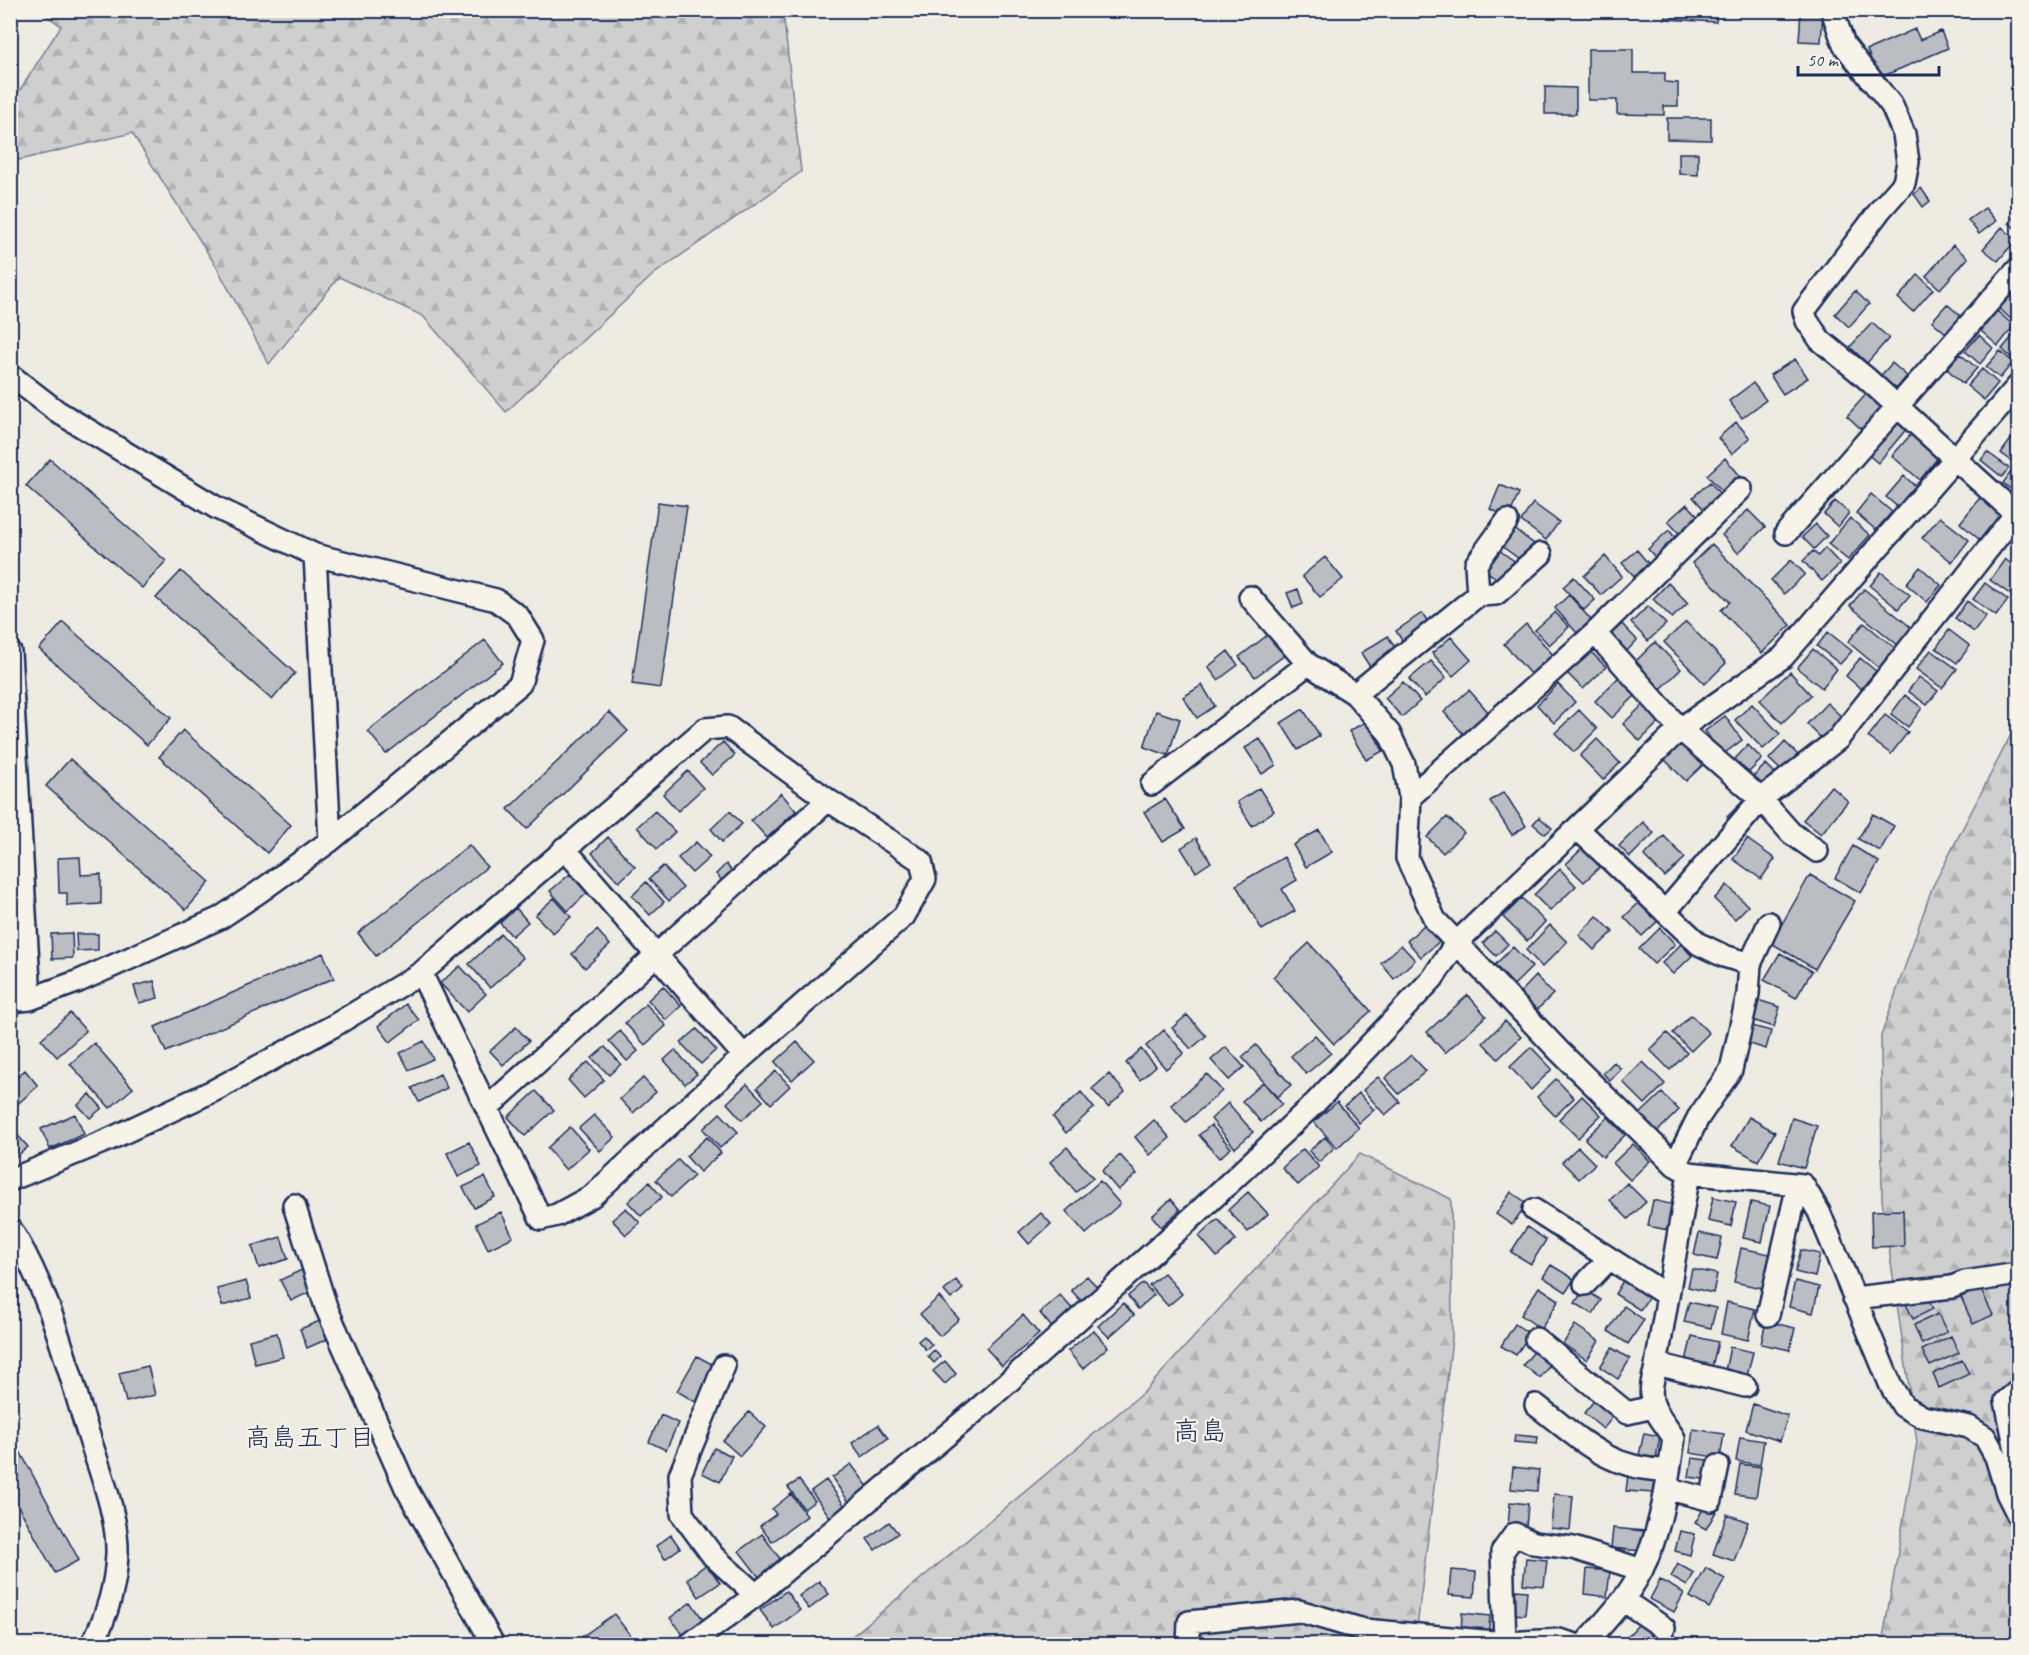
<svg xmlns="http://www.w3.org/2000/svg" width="2029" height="1655" viewBox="0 0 2029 1655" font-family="Caveat,'Klee One',sans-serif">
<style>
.forest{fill:url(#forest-firs);stroke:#757f96;stroke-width:1.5}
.building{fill:#babdc2;stroke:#1b2f5e;stroke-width:1.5}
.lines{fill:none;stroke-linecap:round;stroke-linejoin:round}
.minor-casing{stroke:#1b2f5e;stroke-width:26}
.minor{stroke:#f7f3e8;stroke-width:21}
.labels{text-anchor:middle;stroke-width:4.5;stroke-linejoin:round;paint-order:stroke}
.neighbourhood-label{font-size:26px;fill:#1b2f5e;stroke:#f7f3e8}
.quarter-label{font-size:27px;fill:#1b2f5e;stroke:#f7f3e8}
</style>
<defs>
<pattern id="forest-firs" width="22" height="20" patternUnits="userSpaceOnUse" patternTransform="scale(1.5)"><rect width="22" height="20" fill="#cfcfcf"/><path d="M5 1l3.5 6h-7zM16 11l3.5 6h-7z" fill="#b1b2b4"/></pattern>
</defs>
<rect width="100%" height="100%" fill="#eeebe2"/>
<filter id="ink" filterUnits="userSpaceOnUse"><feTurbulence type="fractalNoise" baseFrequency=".0167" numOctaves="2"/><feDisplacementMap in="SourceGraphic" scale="12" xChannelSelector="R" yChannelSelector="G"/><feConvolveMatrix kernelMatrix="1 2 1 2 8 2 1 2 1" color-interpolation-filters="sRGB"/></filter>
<g filter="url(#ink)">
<path class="forest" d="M41 11H783L801 172 654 274 506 412 423 316 339 277 269 364 216 266 132 133 11 162V104L61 26Z
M2018 721V1644H1878L1883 1638 1917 1442 1882 1200 1881 1036 1932 888Z
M1360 1154 1451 1199 1452 1339 1415 1644H843L1145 1391Z"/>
<path class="building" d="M1666 10H1717L1716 22 1665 19Z
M1801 11 1823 12 1821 42 1799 41Z
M1915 29 1920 40 1941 31 1948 48 1879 78 1867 50Z
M1588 49H1633V73H1665V82L1678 83V106H1664V115L1617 114V100H1588Z
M1545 87 1576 88V114H1545Z
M1667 118H1711V140L1667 139Z
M1679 153H1698V175L1679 174Z
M1921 188 1930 201 1923 207 1914 194Z
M1985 208 1996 221 1979 234 1968 220Z
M2018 212V231L2009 223Z
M2002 227 2016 240 1998 261 1983 249Z
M1953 245 1968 258 1940 289 1926 276Z
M1918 275 1933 289 1913 312 1898 298Z
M1855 291 1869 304 1849 327 1835 314Z
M2012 294 2018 300V325L1999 309Z
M1947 304 1963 318 1948 335 1932 321Z
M1997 311 2014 326 1998 346 1981 331Z
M1872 323 1889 338 1867 363 1850 347Z
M2017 331 2018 332V364L2002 349Z
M1979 335 1993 348 1980 364 1965 351Z
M2000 351 2013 362 2000 378 1986 367Z
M1960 354 1977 368 1963 384 1947 369Z
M1795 359 1808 378 1783 394 1770 375Z
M1892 363 1907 376 1892 394 1877 380Z
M1982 369 1998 383 1984 400 1967 386Z
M1753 383 1766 400 1742 418 1729 401Z
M1868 392 1883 405 1862 430 1847 416Z
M1896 416 1908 427 1878 463 1865 452Z
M1736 422 1750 438 1732 454 1718 438Z
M1913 432 1940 455 1920 480 1892 456Z
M2012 438 2018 442V455L2013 462 2001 453Z
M1987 452 2009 468 2002 477 1981 460Z
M1725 458 1742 478 1724 494 1707 475Z
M50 459 166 561 142 588 26 486Z
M2018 462V495L2003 483Z
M1904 476 1918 488 1900 509 1886 497Z
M1710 482 1726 501 1710 516 1693 497Z
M1500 485 1519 493 1509 517 1490 509Z
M1871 494 1892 512 1876 530 1856 513Z
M1982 495 2004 513 1981 541 1960 523Z
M1835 501 1849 513 1838 527 1824 514Z
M658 502 687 506 661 688 632 684Z
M1533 503 1559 522 1546 540 1521 521Z
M1687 504 1702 520 1682 537 1668 521Z
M1748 510 1765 527 1738 553 1722 535Z
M1940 517 1969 540 1952 562 1922 538Z
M1850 518 1870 535 1848 560 1828 544Z
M1816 524 1827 536 1814 549 1802 537Z
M1512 527 1534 544 1522 561 1499 544Z
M1669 530 1680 544 1659 562 1648 549Z
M1712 544 1791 625 1762 653 1721 610 1730 602 1692 563Z
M1825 548 1840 564 1822 581 1803 561 1813 551 1818 556Z
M2018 549V563L2012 558Z
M1499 550 1517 563 1503 583 1485 570Z
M1637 550 1651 567 1637 579 1622 563Z
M1605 556 1622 576 1601 595 1584 576Z
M1325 557 1343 579 1320 597 1302 576Z
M2005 559 2018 569V591L2014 597 1990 580Z
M1791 560 1805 574 1784 594 1771 580Z
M1920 567 1941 585 1927 602 1906 584Z
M181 571 295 673 272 700 156 598Z
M1881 572 1910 595 1898 609 1870 586Z
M1574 577 1595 600 1584 610 1563 587Z
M1668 583 1688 603 1672 618 1653 599Z
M1985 583 2008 600 1996 616 1973 599Z
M1298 589 1303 604 1293 608 1287 593Z
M1864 589 1913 629 1899 646 1850 606Z
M1569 595 1591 620 1577 633 1555 608Z
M1967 601 1986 616 1974 632 1955 618Z
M1648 606 1666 624 1648 641 1631 623Z
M1555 612 1569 627 1549 645 1535 630Z
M1422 613 1431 626 1404 644 1396 631Z
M63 622 171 718 147 745 39 649Z
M1686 622 1726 663 1705 684 1664 642Z
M1864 623 1895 648 1879 668 1848 642Z
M1526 624 1554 656 1532 676 1504 644Z
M1622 624 1637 640 1627 651 1611 634Z
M1949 630 1970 646 1957 663 1936 648Z
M1828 632 1852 651 1840 664 1817 646Z
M1269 634 1285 655 1255 677 1239 657Z
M1388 636 1397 651 1370 667 1361 653Z
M1451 637 1471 660 1453 676 1432 653Z
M485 640 503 663 386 754 368 731Z
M1655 642 1681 669 1661 689 1635 662Z
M1813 649 1837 669 1822 688 1797 668Z
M1931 650 1957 669 1942 688 1916 669Z
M1228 651 1238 665 1218 680 1208 667Z
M1590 651 1606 667 1583 689 1567 673Z
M1860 658 1876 671 1861 689 1846 676Z
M1431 661 1446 678 1425 697 1409 679Z
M1790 672 1811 695 1782 723 1760 700Z
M1620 676 1637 694 1612 718 1595 701Z
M1919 677 1938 691 1927 705 1908 691Z
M1403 682 1420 701 1402 717 1385 698Z
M1558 684 1575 702 1554 723 1537 705Z
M1202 685 1215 706 1197 718 1183 697Z
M1469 690 1490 714 1465 736 1444 712Z
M1905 695 1922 708 1908 727 1891 714Z
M1647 701 1663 718 1640 741 1623 724Z
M1827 703 1845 720 1824 741 1807 724Z
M1752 704 1780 734 1763 749 1735 720Z
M1303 709 1320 736 1298 750 1281 723Z
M1579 710 1597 729 1574 752 1555 733Z
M1156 711 1180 719 1168 755 1144 747Z
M609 712 628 731 527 829 508 809Z
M1885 715 1908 732 1891 754 1868 737Z
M1725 716 1742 740 1722 755 1705 731Z
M1367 721 1383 751 1366 760 1349 731Z
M183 730 291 825 267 853 159 757Z
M1260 739 1276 765 1262 774 1245 748Z
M1597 739 1620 763 1603 780 1580 756Z
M1684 739 1706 762 1686 781 1664 759Z
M723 742 735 755 712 775 700 763Z
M1785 742 1801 758 1785 774 1769 759Z
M1748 745 1762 759 1747 774 1733 761Z
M70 759 210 882 186 910 46 786Z
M1766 764 1777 775 1764 789 1752 778Z
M688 771 703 788 678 811 663 794Z
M1831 786 1848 801 1821 834 1803 820Z
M1259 788 1274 811 1252 826 1237 802Z
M1504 792 1526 826 1512 835 1490 801Z
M781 793 796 811 767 838 751 820Z
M1747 797 1754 804 1734 824 1727 817Z
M1165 799 1185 829 1163 842 1144 812Z
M655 811 675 832 657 849 637 827Z
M730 811 742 824 722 842 711 829Z
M1873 814 1894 826 1880 851 1858 839Z
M1447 817 1464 833 1443 853 1427 837Z
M1539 817 1552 828 1545 834 1533 824Z
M1643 822 1654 833 1630 857 1619 846Z
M1319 830 1332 852 1306 867 1293 845Z
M1664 836 1685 858 1665 877 1644 856Z
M608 837 635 867 619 882 592 853Z
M1196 838 1211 862 1196 872 1181 848Z
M1747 839 1775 859 1761 879 1733 859Z
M696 842 710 857 692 873 678 858Z
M1587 844 1605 862 1584 882 1566 864Z
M469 845 487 867 376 956 358 933Z
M1853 846 1879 862 1861 893 1835 878Z
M80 857 81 875 101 874V904L67 906V893H59L58 858Z
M1284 857 1297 880 1282 889 1295 911 1262 930 1236 885Z
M726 864 734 874 724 883 716 874Z
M663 866 683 888 669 901 649 879Z
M1560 869 1576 886 1550 911 1534 895Z
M570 874 587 893 568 911 550 891Z
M1810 875 1855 901 1815 969 1771 943Z
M646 882 664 902 650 915 632 896Z
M1727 885 1748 906 1735 919 1714 899Z
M554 898 571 917 553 933 535 915Z
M1522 898 1545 922 1527 941 1503 917Z
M1644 898 1662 917 1642 936 1624 917Z
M516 908 528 922 512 936 500 923Z
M1597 916 1613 932 1594 950 1579 935Z
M1425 924 1440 941 1421 957 1407 941Z
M1550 925 1567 942 1542 967 1526 950Z
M1660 928 1675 944 1654 964 1639 949Z
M597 930 610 945 585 968 572 954Z
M1495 931 1508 944 1496 956 1483 943Z
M72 933 73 958 52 959 51 934Z
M76 934H98V950L77 951Z
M501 934 523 958 490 988 469 964Z
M1309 943 1371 1011 1334 1044 1273 977Z
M1681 944 1692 956 1673 974 1662 963Z
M1401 945 1415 960 1394 979 1381 963Z
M1513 947 1532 967 1514 985 1495 965Z
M323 953 334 978 166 1052 155 1027Z
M1780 953 1812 971 1796 998 1764 980Z
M460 966 486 994 467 1012 440 983Z
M1536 976 1553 994 1537 1010 1520 993Z
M154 981 158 998 139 1003 134 986Z
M663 986 681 1006 666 1020 648 1000Z
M1468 995 1486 1016 1445 1053 1427 1032Z
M1758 1000 1780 1007 1774 1027 1752 1020Z
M406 1004 419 1020 390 1042 378 1026Z
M646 1004 666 1026 645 1045 625 1023Z
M70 1013 86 1031 57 1057 41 1039Z
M1187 1015 1206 1036 1191 1049 1172 1028Z
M1691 1015 1709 1033 1691 1051 1673 1033Z
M1505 1021 1521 1037 1498 1059 1483 1043Z
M1752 1026 1771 1031 1766 1049 1747 1043Z
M516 1027 529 1041 503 1065 490 1051Z
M697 1029 716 1050 701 1064 681 1043Z
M1164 1030 1184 1053 1166 1069 1146 1046Z
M620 1031 638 1051 627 1061 609 1041Z
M1667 1033 1687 1053 1670 1070 1650 1050Z
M1315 1035 1331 1053 1306 1074 1291 1056Z
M424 1041 433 1059 409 1070 400 1053Z
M797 1042 814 1060 792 1080 775 1062Z
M94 1043 133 1088 110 1108 70 1064Z
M1256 1045 1291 1085 1277 1097 1242 1057Z
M605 1047 621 1064 609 1075 592 1058Z
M1226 1047 1244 1067 1229 1080 1211 1060Z
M1531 1047 1552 1069 1531 1090 1510 1067Z
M1141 1049 1156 1066 1140 1080 1126 1063Z
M675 1050 697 1074 685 1084 664 1060Z
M1411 1055 1426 1071 1399 1094 1385 1078Z
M10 1061 17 1068 10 1074Z
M588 1062 604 1080 584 1098 568 1080Z
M1614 1062 1621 1069 1610 1081 1603 1073Z
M1643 1062 1665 1084 1645 1104 1623 1082Z
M25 1070 38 1086 13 1108 10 1083Z
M776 1071 790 1086 771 1104 757 1088Z
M440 1074 447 1088 419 1102 412 1088Z
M1109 1074 1125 1092 1108 1107 1092 1089Z
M1207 1074 1222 1091 1186 1122 1171 1105Z
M1378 1077 1400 1102 1385 1115 1363 1090Z
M643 1078 656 1092 633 1113 620 1099Z
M1556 1079 1574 1098 1555 1116 1537 1097Z
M1263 1082 1282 1104 1261 1122 1242 1101Z
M747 1084 763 1101 742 1120 727 1103Z
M536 1091 554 1110 525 1136 508 1117Z
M1081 1092 1094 1108 1066 1133 1053 1117Z
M1359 1093 1374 1110 1359 1123 1345 1106Z
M1662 1093 1679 1110 1656 1133 1639 1115Z
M90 1094 102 1108 90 1118 78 1105Z
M1582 1096 1601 1115 1578 1138 1559 1119Z
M1337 1102 1359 1128 1337 1148 1314 1122Z
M1228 1103 1253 1132 1235 1148 1211 1119Z
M720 1113 738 1132 720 1148 703 1129Z
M75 1114 84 1134 50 1149 41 1129Z
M594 1115 615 1137 600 1151 579 1128Z
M1608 1117 1625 1135 1603 1157 1585 1139Z
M1749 1117 1775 1132 1758 1161 1732 1146Z
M1792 1118 1817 1126 1804 1168 1779 1161Z
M1154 1120 1170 1138 1150 1155 1135 1137Z
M1211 1125 1231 1148 1219 1158 1199 1135Z
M570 1127 589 1149 566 1170 547 1148Z
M13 1130 28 1147 10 1162V1132Z
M707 1137 721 1153 700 1172 686 1156Z
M1325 1137 1334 1148 1319 1162 1309 1151Z
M469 1142 481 1166 458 1177 447 1153Z
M1633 1144 1650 1161 1630 1180 1613 1163Z
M1067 1147 1093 1178 1076 1192 1050 1162Z
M1578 1147 1595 1164 1579 1179 1562 1162Z
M1303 1149 1319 1167 1298 1185 1282 1168Z
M1120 1155 1137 1174 1118 1190 1102 1171Z
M678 1160 694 1176 671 1197 656 1180Z
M485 1177 495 1197 474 1208 463 1187Z
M1100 1181 1120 1204 1086 1234 1066 1211Z
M649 1182 662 1197 641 1216 628 1202Z
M1627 1183 1646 1202 1628 1219 1610 1200Z
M1248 1192 1268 1214 1248 1232 1228 1210Z
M1511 1192 1527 1203 1512 1225 1496 1214Z
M1713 1197 1736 1202 1731 1226 1708 1221Z
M1171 1199 1180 1210 1161 1227 1152 1216Z
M1653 1200 1678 1206 1673 1231 1648 1226Z
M1751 1202 1770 1206 1762 1242 1743 1238Z
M626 1208 640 1223 626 1235 612 1220Z
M1903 1210 1904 1246 1872 1247 1871 1211Z
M501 1212 513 1237 488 1249 476 1224Z
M1041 1213 1051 1224 1029 1244 1019 1232Z
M1218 1219 1236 1240 1217 1257 1199 1236Z
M1527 1227 1546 1240 1531 1264 1511 1252Z
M1699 1233 1722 1238 1717 1260 1694 1255Z
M281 1237 288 1259 259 1268 252 1246Z
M1741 1248 1770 1254 1762 1288 1734 1282Z
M1801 1250 1820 1254 1815 1277 1795 1272Z
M1551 1265 1574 1279 1566 1292 1543 1277Z
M304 1269 314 1290 291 1301 280 1280Z
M1692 1269 1717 1274 1713 1293 1688 1287Z
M1164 1273 1182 1294 1168 1306 1149 1285Z
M1087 1276 1100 1290 1084 1304 1071 1290Z
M1624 1279 1650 1295 1640 1310 1615 1294Z
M956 1280 963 1289 951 1299 944 1291Z
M246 1281 251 1298 222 1306 217 1289Z
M1795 1281 1819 1287 1813 1313 1789 1307Z
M1143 1283 1154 1295 1138 1309 1128 1296Z
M1539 1287 1559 1300 1541 1329 1521 1315Z
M1980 1288 1993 1315 1973 1324 1961 1297Z
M1584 1289 1601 1300 1593 1314 1575 1303Z
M1926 1294 1933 1309 1913 1319 1906 1304Z
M1060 1295 1075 1312 1054 1330 1040 1313Z
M939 1297 959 1319 940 1336 920 1314Z
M1689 1302 1716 1308 1711 1328 1684 1322Z
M1727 1302 1755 1309 1748 1340 1721 1334Z
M1123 1303 1134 1315 1109 1337 1098 1326Z
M1624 1306 1644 1320 1628 1344 1608 1331Z
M1938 1314 1947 1332 1922 1344 1914 1325Z
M1023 1315 1039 1334 1002 1366 986 1348Z
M325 1319 332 1337 307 1348 300 1329Z
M1766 1321 1795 1328 1790 1350 1761 1344Z
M1515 1324 1530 1334 1516 1355 1501 1346Z
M1575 1325 1599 1341 1587 1360 1563 1344Z
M1093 1330 1108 1347 1083 1369 1068 1351Z
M277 1333 283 1357 255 1364 249 1340Z
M924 1336 932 1345 926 1350 918 1341Z
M1692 1336 1718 1342 1712 1367 1686 1361Z
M1951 1336 1959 1353 1930 1366 1922 1350Z
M1730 1347 1753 1352 1747 1376 1725 1371Z
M1537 1348 1553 1361 1540 1378 1523 1365Z
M1612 1348 1630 1359 1618 1379 1600 1367Z
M934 1350 940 1357 934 1363 928 1356Z
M697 1356 717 1367 697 1403 677 1391Z
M1962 1360 1969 1374 1939 1388 1933 1374Z
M945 1361 956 1374 945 1384 933 1371Z
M148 1366 155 1395 126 1402 119 1373Z
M1598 1396 1618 1411 1603 1429 1584 1413Z
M1753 1404 1788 1416 1780 1441 1746 1430Z
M749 1412 766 1427 740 1456 723 1441Z
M661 1415 678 1423 666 1450 649 1442Z
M878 1425 888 1438 862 1457 852 1443Z
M1693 1429 1724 1434 1720 1458 1690 1453Z
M10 1433 79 1560 55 1573 10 1491Z
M1644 1433 1660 1436 1656 1458 1639 1455Z
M1515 1435 1538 1437 1537 1444 1514 1442Z
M1740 1437 1764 1441 1760 1465 1736 1461Z
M714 1448 732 1456 720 1482 702 1473Z
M1692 1458 1714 1461 1711 1480 1689 1477Z
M851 1464 869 1488 849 1502 832 1478Z
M1740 1464 1761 1467 1756 1497 1735 1494Z
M1513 1467 1539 1470 1537 1491 1511 1489Z
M1628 1475 1656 1477 1654 1493 1626 1491Z
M799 1480 815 1501 804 1509 788 1487Z
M826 1480 845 1506 830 1517 811 1491Z
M791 1494 807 1516 772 1542 760 1526 776 1514 772 1509Z
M1554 1494 1573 1496 1570 1530 1551 1528Z
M1510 1502 1528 1504 1526 1528 1508 1526Z
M1706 1504 1717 1510 1706 1529 1695 1523Z
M1727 1514 1748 1522 1734 1561 1713 1554Z
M889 1522 898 1533 875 1550 867 1539Z
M1613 1528 1644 1531 1642 1551 1611 1548Z
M1680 1531 1695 1534 1690 1555 1675 1551Z
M762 1534 781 1560 759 1577 739 1551Z
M671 1535 680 1548 665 1559 656 1546Z
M1526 1558 1547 1560 1544 1586 1523 1584Z
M707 1564 720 1583 699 1597 687 1579Z
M1678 1564 1694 1573 1687 1586 1671 1577Z
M1706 1568 1725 1579 1709 1608 1690 1597Z
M1587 1569 1610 1571 1607 1597 1585 1594Z
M1451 1570 1476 1572 1474 1597 1449 1595Z
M1660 1580 1684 1593 1674 1612 1650 1599Z
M819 1581 829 1594 809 1609 799 1596Z
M1515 1590 1527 1591 1525 1615 1513 1614Z
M786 1591 800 1610 774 1629 760 1610Z
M691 1602 704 1621 684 1636 670 1618Z
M1462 1613 1490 1616 1488 1637 1461 1635Z
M614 1614 631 1636 620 1644H583L579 1639Z
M1642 1621 1654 1632 1642 1644H1620Z
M1672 1633 1685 1644H1662Z"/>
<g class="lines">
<defs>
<path id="minor" d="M1832 10 1844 45 1892 106 1904 134 1908 162 1904 183 1881 209 1804 311 1807 321 1820 340 1865 377 2016 514
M10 375 58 412 217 508 315 555 496 600 518 616 533 640 520 684 330 841 259 892 220 918 79 981 30 999 10 1001
M1786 533 2018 269
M315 555 330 841
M1478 595 1476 564 1507 521
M1250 597 1308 664 1355 694 1389 733 1404 764 1410 797 1407 858 1435 920 1559 1051 1675 1165 1689 1173 1803 1185 1819 1212 1891 1386 1903 1406 1923 1417 1969 1427 1985 1437 1996 1457 2007 1493 2018 1515
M1595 633 1680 729 1761 799 1791 833 1817 851
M10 652 30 999
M1355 694 1478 595 1496 594 1541 554
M1152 784 1308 664
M1410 797 1595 633 1741 489
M1577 828 1699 944 1724 956 1750 964
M564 848 744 1056
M1665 912 1761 799 1838 739 2018 511
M487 1108 828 800
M1675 1165 1698 1118 1731 1070 1748 994 1750 964 1769 923
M10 1180 110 1139 215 1090 335 1025 421 973 705 729 728 727 828 800 921 861 925 879 904 916 744 1056 592 1196 557 1215 541 1219 421 973
M294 1205 326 1307 406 1488 493 1644
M1534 1210 1668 1296
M10 1228C50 1290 66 1363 88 1433 99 1469 118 1515 117 1553 116 1585 107 1616 92 1644
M1585 1284 1609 1259
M1854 1298 1952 1287 1965 1282 2018 1274
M1768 1315 1798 1185
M1536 1339 1627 1413 1653 1407
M1657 1364 1745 1386
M724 1366 680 1475 682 1514 713 1556 756 1595
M2018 1391 2006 1401 2018 1460
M1536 1405C1580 1439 1610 1471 1669 1470
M1666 1488 1711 1500 1718 1466
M1623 1600 1664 1628
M1505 1643 1502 1552 1515 1534 1534 1543 1573 1548 1642 1570
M690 1644 756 1595 979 1408 1196 1214 1315 1103 1433 978 1456 943 1577 828 1680 729 1783 657 2018 386
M1188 1644 1189 1622 1299 1611 1364 1630 1505 1643 1559 1640 1573 1644
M1585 1644C1605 1621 1627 1599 1641 1571 1661 1534 1668 1479 1674 1438 1656 1411 1645 1404 1655 1371L1689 1173"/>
</defs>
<use href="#minor" class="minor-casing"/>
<use href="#minor" class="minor"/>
</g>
</g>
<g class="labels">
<g class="neighbourhood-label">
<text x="310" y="1446">高島五丁目</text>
</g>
<g class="quarter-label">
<text x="1200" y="1440">高島</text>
</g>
</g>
<rect width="2029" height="1655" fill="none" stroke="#f7f3e8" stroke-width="36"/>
<rect x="18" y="18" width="1993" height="1619" fill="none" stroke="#1b2f5e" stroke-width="2" filter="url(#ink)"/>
<path d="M1798 66v9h141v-9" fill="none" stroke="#1b2f5e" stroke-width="3"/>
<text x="1807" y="66" font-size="18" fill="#1b2f5e" stroke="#f7f3e8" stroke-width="4.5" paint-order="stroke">50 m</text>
</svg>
